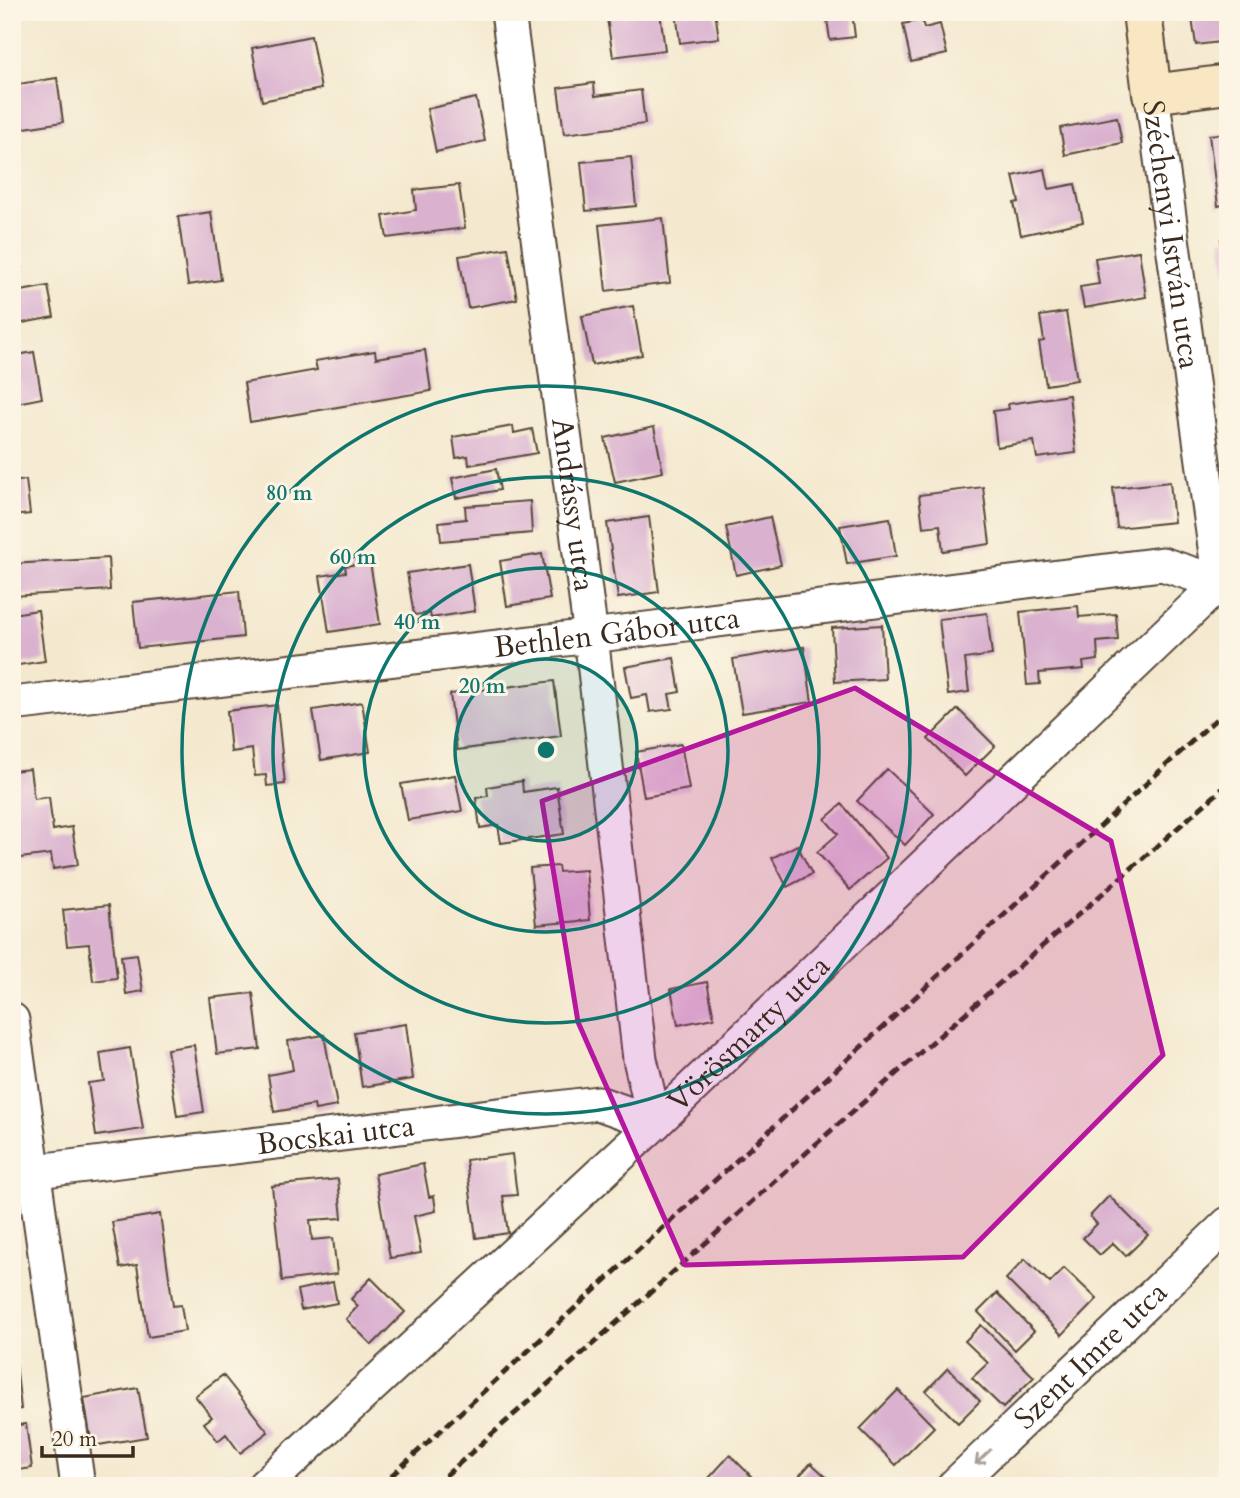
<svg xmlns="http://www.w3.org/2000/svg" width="1240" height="1498" viewBox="0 0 1240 1498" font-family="Cardo,serif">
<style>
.building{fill:#dab2d0}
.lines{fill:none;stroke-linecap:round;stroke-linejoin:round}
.street-casing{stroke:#574739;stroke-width:37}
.secondary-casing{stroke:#574739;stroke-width:42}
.street{stroke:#fff;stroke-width:33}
.secondary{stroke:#f9e7c3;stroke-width:38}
.rail{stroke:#3b2a1e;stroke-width:5;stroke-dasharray:10 5;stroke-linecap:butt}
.oneway{stroke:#a79f9a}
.marked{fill:#b5179e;fill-opacity:0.2;stroke:#b5179e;stroke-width:5;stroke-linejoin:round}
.ring{fill:none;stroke:#0f766e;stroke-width:3.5}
.labels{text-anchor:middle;stroke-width:6;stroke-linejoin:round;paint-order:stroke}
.street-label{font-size:30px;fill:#3b2a1e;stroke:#fcf5e5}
.centre{fill:#0f766e;stroke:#fcf5e5;stroke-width:3.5}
.ring-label{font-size:21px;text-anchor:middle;font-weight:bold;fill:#0f766e;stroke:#fcf5e5;stroke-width:6;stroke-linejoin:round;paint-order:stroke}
</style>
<rect width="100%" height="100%" fill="#fcf5e5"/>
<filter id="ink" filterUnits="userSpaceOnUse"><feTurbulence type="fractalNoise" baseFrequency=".0143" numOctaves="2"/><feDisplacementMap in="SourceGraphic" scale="14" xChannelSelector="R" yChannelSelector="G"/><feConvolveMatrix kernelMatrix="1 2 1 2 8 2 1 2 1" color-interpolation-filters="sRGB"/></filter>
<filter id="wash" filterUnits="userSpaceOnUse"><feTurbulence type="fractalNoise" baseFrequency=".00686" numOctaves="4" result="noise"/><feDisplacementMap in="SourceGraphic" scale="28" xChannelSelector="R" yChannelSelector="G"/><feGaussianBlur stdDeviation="1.57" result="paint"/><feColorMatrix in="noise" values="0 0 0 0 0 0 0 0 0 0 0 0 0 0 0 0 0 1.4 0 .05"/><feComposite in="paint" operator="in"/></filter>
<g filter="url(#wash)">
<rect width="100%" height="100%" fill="#f4e9cf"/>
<g id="blocks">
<path class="building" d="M606 12H660L665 50 613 57Z
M676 12H715L719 38 680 43Z
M826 12H852L855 37 830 40Z
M1191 12H1228V41L1196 45Z
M922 20 924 28 940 24 947 54 911 62 903 24Z
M311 36 321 89 262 101 252 48Z
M57 78 63 122 12 130V85Z
M594 83 595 96 641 90 645 124 564 134 558 88Z
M476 98 485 141 436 152 427 109Z
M1117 117 1122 143 1065 155 1060 128Z
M1228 133V204L1218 206 1209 135Z
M631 157 636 206 586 211 581 162Z
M1045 169 1049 189 1075 184 1083 222 1021 235 1014 203 1019 202 1013 176Z
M459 185 465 228 387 238 383 216 416 210 414 190Z
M211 212 221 280 188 285 178 217Z
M663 218 670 283 606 291 599 225Z
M15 230 22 267 12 269V231Z
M1228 238V274H1226L1221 239Z
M508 248 517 299 468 308 459 256Z
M1139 251 1146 297 1084 308 1080 287 1099 284 1095 258Z
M48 286 54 317 12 325V288H16V292Z
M633 306 642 355 592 365 582 316Z
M1066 312 1077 380 1046 385 1039 342 1044 341 1040 316Z
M425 350 431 391 250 422 244 383 317 370 315 361 375 351 376 358Z
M16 351 17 355 34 352 42 398 12 404V352Z
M1069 395 1076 453 1037 458 1034 441 997 447 993 411 1009 409 1008 404Z
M513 426 514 433 532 429 537 453 469 465 468 456 456 458 453 437Z
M654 427 663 472 615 482 605 438Z
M496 469 500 490 456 498 452 478Z
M26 480 30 514 12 516V482Z
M1170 482 1174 522 1117 528 1113 488Z
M983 487 990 544 943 551 940 525 923 527 919 495Z
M530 501 532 533 441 541 439 522 466 519 465 506Z
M649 517 659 592 618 598 607 523Z
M770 517 781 565 736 575 726 527Z
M890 518 896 556 847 564 840 526Z
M542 554 550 599 507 606 500 561Z
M108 558 110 590 12 596V564Z
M370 562 380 624 329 632 320 576 346 572 345 566Z
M468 564 475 611 431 618 430 613 414 615 407 573Z
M239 591 243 637 138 648 133 602Z
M1078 606 1079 617 1116 614 1118 640 1097 642 1098 660 1083 662 1084 669 1039 673 1040 684 1027 685 1020 612Z
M38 610 45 661 12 666V614Z
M987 613 992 655 965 659 969 692 948 695 939 619Z
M882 625 885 679 835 682 832 628Z
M804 647 812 702 742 713 733 659Z
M674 658 680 692 669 694 672 709 650 712 647 695 631 698 625 667Z
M554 681 561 736 457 750 450 694Z
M362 702 370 752 321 760 313 710Z
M277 705 285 784 267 786 266 775 255 776 252 749 231 752 227 711Z
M958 709 995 746 965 776 928 739Z
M681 744 689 789 644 797 636 752Z
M30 769 34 799 49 797 53 830 72 827 78 865 53 869 51 854 12 859V771Z
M887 769 934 814 905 845 857 801Z
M455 775 462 811 408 820 401 784Z
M522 781 523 792 557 787 564 834 501 843 498 825 480 828 476 798 488 796 487 787Z
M842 804 887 858 850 890 817 852 838 834 825 819Z
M797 845 812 874 787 887 772 858Z
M558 866 559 872 586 870 590 920 536 925 530 868Z
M109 905 117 978 93 981 89 944 67 946 63 910Z
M137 954 143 991 126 994 121 956Z
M707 982 714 1018 678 1025 671 989Z
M253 993 260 1049 217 1054 210 998Z
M406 1024 413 1079 362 1087 354 1032Z
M324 1035 337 1106 315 1110 314 1105 274 1112 268 1075 293 1070 288 1041Z
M194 1045 204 1112 177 1116 167 1049Z
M130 1048 143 1129 96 1136 88 1083 104 1081 100 1053Z
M512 1154 517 1195 503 1196 508 1233 476 1238 466 1160Z
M423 1164 429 1197 434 1196 436 1211 414 1216 421 1253 390 1258 375 1174Z
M338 1179 342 1218 310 1220 312 1240 333 1238 337 1274 282 1281 272 1186Z
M1109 1196 1148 1235 1126 1256 1113 1243 1100 1255 1083 1238 1097 1224 1090 1216Z
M160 1214 173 1306 181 1305 185 1331 148 1337 137 1265 120 1268 112 1222Z
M1025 1259 1050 1283 1064 1268 1097 1299 1062 1335 1006 1279Z
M371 1278 405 1312 372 1345 346 1319 358 1306 351 1299Z
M333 1282 337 1303 301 1310 297 1290Z
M997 1293 1034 1331 1015 1350 978 1312Z
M981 1325 1034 1377 1003 1408 972 1378 988 1363 965 1341Z
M12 1363H16L21 1409 12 1410Z
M948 1368 980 1401 958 1423 926 1391Z
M223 1375 268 1432 240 1453 226 1434 218 1441 204 1423 212 1417 195 1396Z
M138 1388 147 1437 92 1446 84 1398Z
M898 1390 934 1427 896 1465 860 1429Z
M26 1424 32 1468 12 1471V1426Z
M730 1455 751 1476 742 1486H717L709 1478Z
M811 1463 836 1486H790Z"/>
</g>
</g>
<g filter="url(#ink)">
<use href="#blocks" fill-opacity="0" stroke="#574739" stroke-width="2"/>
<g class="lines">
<defs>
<g id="street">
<path id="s1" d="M508 12 591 636 640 1059 655 1123"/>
<path id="s2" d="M1152 94 1220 583"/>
<path id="s3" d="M12 704 591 636 1162 564 1220 583"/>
<path d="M12 1020 78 1486"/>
<path id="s4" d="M12 1174 598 1103 655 1123"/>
<path id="s5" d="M264 1486 655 1123 1228 575"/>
<path id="s6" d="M954 1486 1228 1224"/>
</g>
<path id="secondary" d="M1142 12 1152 94 1228 84"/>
</defs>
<use href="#street" class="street-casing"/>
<use href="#secondary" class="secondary-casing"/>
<use href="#street" class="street"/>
<use href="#secondary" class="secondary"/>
<path class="rail" d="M380 1486 883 1027 1228 708
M434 1486 843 1120 1228 784"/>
</g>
<defs><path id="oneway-shaft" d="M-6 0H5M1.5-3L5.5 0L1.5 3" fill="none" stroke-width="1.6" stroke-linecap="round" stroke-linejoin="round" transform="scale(1.75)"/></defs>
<use class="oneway" href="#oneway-shaft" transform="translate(983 1457) rotate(136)"/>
</g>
<path class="marked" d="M855 688 1111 841 1163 1055 963 1257 685 1265 578 1022 542 801Z"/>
<circle cx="546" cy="750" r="91" fill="#0f766e" fill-opacity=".12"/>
<g class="ring">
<circle cx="546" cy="750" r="91"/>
<circle cx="546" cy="750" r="182"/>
<circle cx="546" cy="750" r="273"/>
<circle cx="546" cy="750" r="364"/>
</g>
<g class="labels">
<g class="street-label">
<text dy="10" stroke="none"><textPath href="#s2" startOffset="142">Széchenyi István utca</textPath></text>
<text dy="10" stroke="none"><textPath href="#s1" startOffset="497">Andrássy utca</textPath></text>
<text dy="10" stroke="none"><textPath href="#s3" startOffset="609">Bethlen Gábor utca</textPath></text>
<text dy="10" stroke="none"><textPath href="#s5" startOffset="663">Vörösmarty utca</textPath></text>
<text dy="10" stroke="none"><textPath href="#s4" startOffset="326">Bocskai utca</textPath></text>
<text dy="10" stroke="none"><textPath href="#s6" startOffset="189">Szent Imre utca</textPath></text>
</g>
</g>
<circle cx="546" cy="750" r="10" class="centre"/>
<g class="ring-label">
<text x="289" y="500">80 m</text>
<text x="353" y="564">60 m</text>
<text x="417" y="629">40 m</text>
<text x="482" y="693">20 m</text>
</g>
<rect width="1240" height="1498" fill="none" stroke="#fcf5e5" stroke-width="42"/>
<path d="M42 1446v10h91v-10" fill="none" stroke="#3b2a1e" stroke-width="3.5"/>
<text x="52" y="1446" font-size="21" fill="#3b2a1e" stroke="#fcf5e5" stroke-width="5" paint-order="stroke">20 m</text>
</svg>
